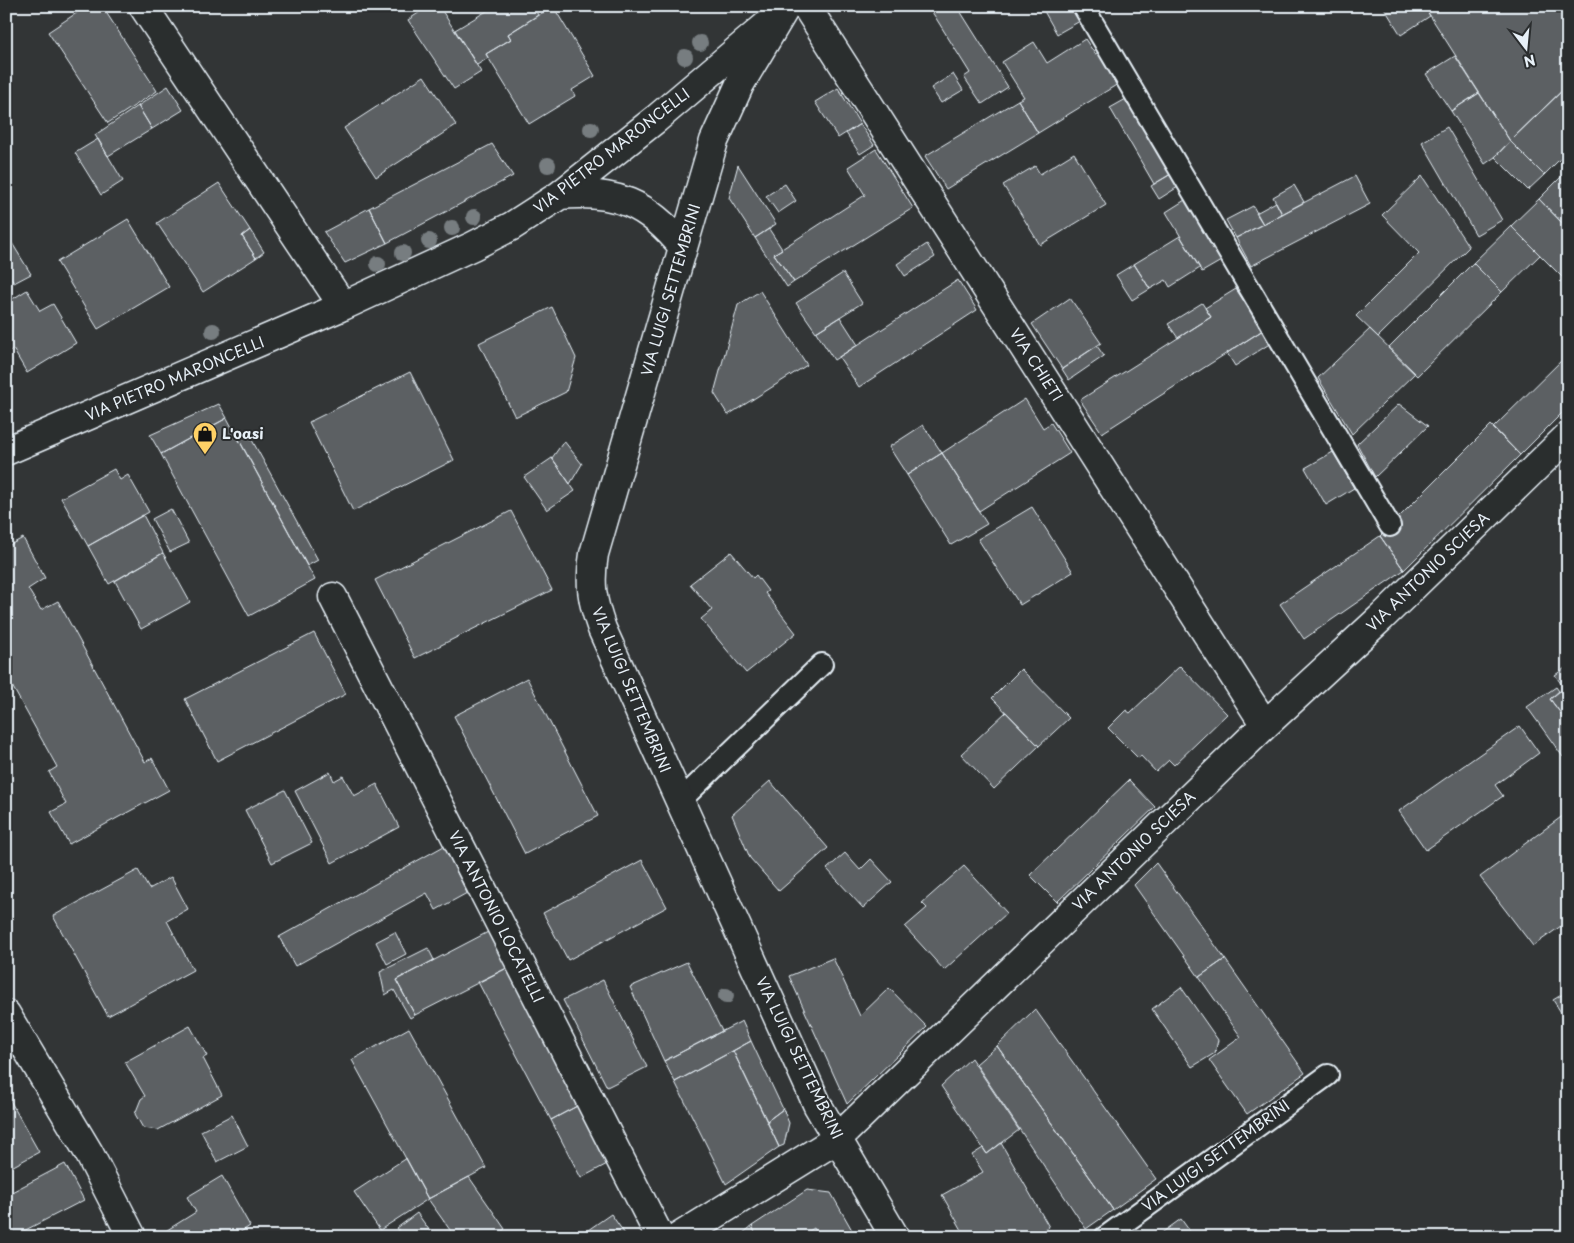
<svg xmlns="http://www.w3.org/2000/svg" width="1574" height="1243" viewBox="0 0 1574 1243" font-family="'Playpen Sans',sans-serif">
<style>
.building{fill:#5c6063;stroke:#e8f1f8}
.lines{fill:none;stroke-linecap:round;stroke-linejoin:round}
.service-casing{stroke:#e8f1f8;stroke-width:24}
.minor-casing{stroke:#e8f1f8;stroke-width:31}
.service{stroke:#2a2d2e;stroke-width:20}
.minor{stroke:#2a2d2e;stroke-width:28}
.tree{fill:#777d80}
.labels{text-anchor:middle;stroke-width:4;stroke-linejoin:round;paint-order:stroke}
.street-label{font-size:15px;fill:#e8f1f8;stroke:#2a2d2e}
.poi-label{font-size:15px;font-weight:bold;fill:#e8f1f8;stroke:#2a2d2e;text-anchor:start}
</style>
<rect width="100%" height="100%" fill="#323536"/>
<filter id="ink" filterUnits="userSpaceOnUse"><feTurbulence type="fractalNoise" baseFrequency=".02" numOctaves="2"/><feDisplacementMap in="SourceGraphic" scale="10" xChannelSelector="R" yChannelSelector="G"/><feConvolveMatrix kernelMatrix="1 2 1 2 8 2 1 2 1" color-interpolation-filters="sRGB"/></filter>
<g filter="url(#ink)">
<path class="building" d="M87 6H102L157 91 108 123 48 32Z
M429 6H439L481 72 454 89 408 20Z
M495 6H533L538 15 508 34 511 39 486 54 488 58 477 65 455 30Z
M553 6 595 76 572 90 575 96 529 124 486 54 511 39 508 34Z
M930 6H957L1008 87 982 104 964 77 970 73 929 7Z
M1041 6H1071L1080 21 1057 34Z
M1383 6H1424L1430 16 1401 35Z
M1424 6H1568V85L1510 141Z
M1085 39 1095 54 1099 52 1118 84 1038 133 1018 100 1024 97 1002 62 1034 42 1047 63Z
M1455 56 1479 93 1451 111 1426 74Z
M953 74 963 90 941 103 931 88Z
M424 76 456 125 376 177 344 128Z
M1568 85V151L1544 175 1510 141Z
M168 86 183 110 152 129 138 106Z
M838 88 860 124 838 138 815 102Z
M1479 93 1510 141 1495 157 1485 164 1451 111Z
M1126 99 1171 174 1154 184 1110 108Z
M1018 100 1038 133 946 189 925 156Z
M138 106 152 129 108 156 95 135Z
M860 124 874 145 860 154 846 133Z
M1447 127 1502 220 1476 235 1422 142Z
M98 139 123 181 101 195 75 153Z
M1510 141 1544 175 1528 190 1495 157Z
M492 144 513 176 387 243 369 208Z
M876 149 913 208 794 282 774 254 865 195 848 167Z
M1074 153 1106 205 1040 245 1003 185 1035 166 1040 174Z
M738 165 776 224 755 238 729 198Z
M1568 170V226L1566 227 1539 199Z
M1171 174 1178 187 1159 199 1151 186Z
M1355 176 1370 204 1251 266 1236 238Z
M1422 176 1469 247 1378 337 1356 316 1419 253 1382 215Z
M219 183 250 230 242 236 256 258 203 292 157 223Z
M785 184 796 201 778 213 766 196Z
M1294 185 1304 202 1282 214 1273 197Z
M1539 199 1568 229V283L1511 226Z
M1185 200 1221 261 1202 272 1166 212Z
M1276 202 1282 214 1263 224 1256 213Z
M1253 206 1263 224 1236 238 1226 220Z
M369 208 387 243 345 263 324 232Z
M128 219 169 287 98 329 57 262Z
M1511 226 1540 255 1502 292 1473 263Z
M769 229 782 249 774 254 794 282 787 287 755 238Z
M250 230 264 252 256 258 242 236Z
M1180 236 1200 268 1170 287 1166 280 1150 289 1134 264Z
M12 243 31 274 14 283 6 270V246Z
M927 244 935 257 905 276 897 264Z
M1473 263 1502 292 1417 376 1388 348Z
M1134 264 1150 289 1132 300 1116 275Z
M843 273 862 303 816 332 796 303Z
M958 280 977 310 859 387 839 357Z
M1236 289 1263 330 1102 433 1080 400 1211 317 1205 308Z
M27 290 40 311 53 304 76 343 27 373 13 349 6 353V303Z
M760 291 807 365 728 415 714 393 738 305Z
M1070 298 1101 343 1062 369 1032 324Z
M1202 303 1211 317 1178 338 1168 324Z
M552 307 576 358 566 392 515 417 479 343Z
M840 317 858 345 834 360 816 332Z
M1370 329 1415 373 1352 434 1318 378Z
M1263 330 1271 343 1235 366 1227 353Z
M1097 346 1104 356 1069 380 1062 369Z
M1568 354V407L1520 455 1493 428Z
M410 372 454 460 353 511 309 422Z
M1025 399 1043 428 1051 423 1070 453 979 511 942 453Z
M219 404 227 418 161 454 150 435Z
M1399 404 1428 426 1375 477 1357 444Z
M227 418 315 580 249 616 161 454Z
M923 425 942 453 907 475 889 447Z
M1491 425 1520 455 1404 570 1380 536Z
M247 431 318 560 307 566 237 436Z
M564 441 582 464 570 484 552 458Z
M1333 452 1354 488 1326 505 1305 468Z
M942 453 987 524 951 545 907 475Z
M552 458 575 491 547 510 524 477Z
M114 469 120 480 128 475 149 512 88 546 61 498Z
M1032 507 1073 572 1020 605 978 539Z
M171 509 189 543 170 552 152 519Z
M511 511 552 590 415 658 375 580Z
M143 515 163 553 109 584 88 546Z
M1380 536 1404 570 1304 639 1280 604Z
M23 538 45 578 28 589 41 610 58 601 145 762 152 758 169 790 69 844 51 812 66 804 49 772 57 767 6 675V547Z
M731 552 753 578 756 575 768 591 765 593 796 633 746 673 701 619 712 610 690 584Z
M163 553 190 602 141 629 115 581Z
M314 633 346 694 217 761 185 699Z
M1180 666 1227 714 1174 765 1169 760 1156 772 1141 756 1138 758 1108 728 1126 710 1130 713Z
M1568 666V723L1550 699 1564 688 1555 675Z
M1021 669 1069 718 1039 746 992 698Z
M527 678 598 816 525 854 454 716Z
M1556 687 1559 691 1550 699 1568 723V753L1563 757 1527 707Z
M1006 712 1039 746 994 789 961 754Z
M1520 726 1539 753 1495 785 1503 796 1426 850 1399 811Z
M330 772 334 781 343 776 354 796 377 784 399 827 332 863 295 791Z
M1129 780 1155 807 1057 902 1030 875Z
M770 781 828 848 779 891 750 858 732 815Z
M285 790 312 843 272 863 245 810Z
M1568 812V921L1533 946 1480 877Z
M444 846 467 893 436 910 427 893 295 966 279 937Z
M845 853 860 870 871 859 892 882 863 908 827 869Z
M642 860 667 907 568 960 543 913Z
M1156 863 1225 959 1199 977 1134 885Z
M964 866 1007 913 944 970 905 927 927 908 922 903Z
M138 870 149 889 171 877 188 909 167 921 193 970 108 1016 53 916Z
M395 932 406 954 387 964 376 942Z
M488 932 507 968 415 1015 396 980Z
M428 948 434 960 396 980 415 1015 410 1018 394 990 385 995 380 972Z
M833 958 860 1016 889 988 927 1027 847 1104 789 976Z
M1225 959 1305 1073 1247 1114 1209 1060 1241 1037 1199 977Z
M687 962 722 1031 664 1061 630 987Z
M507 968 579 1105 551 1120 478 982Z
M603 980 647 1067 607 1087 563 1000Z
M1181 987 1218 1040 1215 1053 1192 1067 1152 1009Z
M1568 991V1023L1553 1000Z
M1035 1009 1156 1179 1113 1210 997 1046Z
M742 1021 751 1041 675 1082 664 1061Z
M190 1026 207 1056 203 1058 222 1095 158 1130 143 1128 135 1114 141 1099 145 1096 125 1062Z
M409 1028 486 1168 428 1199 352 1060Z
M751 1041 783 1109 767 1121 733 1051Z
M997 1046 1113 1210 1086 1229 976 1064Z
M733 1051 779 1147 726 1184 675 1082Z
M971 1058 1019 1130 987 1154 941 1086Z
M7 1095 39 1152 6 1170V1096Z
M579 1105 609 1163 581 1178 551 1120Z
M783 1109 789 1123 784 1145 779 1147 767 1121Z
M232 1115 248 1146 217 1162 201 1131Z
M1001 1143 1049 1227 1033 1237H966L942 1195 983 1172 972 1155 983 1148 987 1154Z
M406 1158 428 1199 380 1230 354 1192Z
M65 1164 84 1200 12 1237H6V1195Z
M222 1176 250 1226 233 1237H156L196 1212 187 1197Z
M469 1177 505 1229 494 1237H455L428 1199Z
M807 1190 831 1193 856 1237H819L814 1228 800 1237H757L752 1226Z
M417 1213 432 1234 429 1237H403L397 1228Z
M611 1214 627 1237H578Z
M1181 1219 1194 1237H1156Z
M752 1226 757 1237H738Z"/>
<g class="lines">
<defs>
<path id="service" d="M1083 6 1390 526
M680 801 822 664
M1105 1237 1328 1075"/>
<path id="minor" d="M143 6 343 306
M783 6 784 10 740 84 714 141 594 554C589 584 592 601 602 629L818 1106 895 1237
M806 6 1265 725
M560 195C615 190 648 203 683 247
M6 451 343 306 473 246 512 226 560 195 656 119 767 25
M333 597 660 1237
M6 1014 89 1153 132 1237
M679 1237 837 1139 1265 725 1382 617 1568 436"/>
</defs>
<use href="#service" class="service-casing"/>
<use href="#minor" class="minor-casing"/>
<use href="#service" class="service"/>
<use href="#minor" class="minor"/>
</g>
<g class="tree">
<circle cx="700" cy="43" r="8"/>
<circle cx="685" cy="57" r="8"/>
<circle cx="591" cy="129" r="8"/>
<circle cx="548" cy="165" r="8"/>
<circle cx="474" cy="217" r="8"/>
<circle cx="452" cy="228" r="8"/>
<circle cx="429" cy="241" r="8"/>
<circle cx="403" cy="253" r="8"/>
<circle cx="378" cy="264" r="8"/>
<circle cx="213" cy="331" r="8"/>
<circle cx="726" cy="996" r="8"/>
</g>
</g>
<defs>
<symbol id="shop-pin" viewBox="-11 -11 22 30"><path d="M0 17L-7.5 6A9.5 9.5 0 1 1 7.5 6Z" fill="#ffd166" stroke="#2a2d2e"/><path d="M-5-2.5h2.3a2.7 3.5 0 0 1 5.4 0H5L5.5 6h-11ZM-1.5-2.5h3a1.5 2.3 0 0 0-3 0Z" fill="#111"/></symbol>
</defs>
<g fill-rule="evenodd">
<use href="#shop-pin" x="191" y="420" width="28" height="38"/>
</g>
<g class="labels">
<g class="street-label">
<text transform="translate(612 151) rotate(-38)" y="5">VIA PIETRO MARONCELLI</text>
<text transform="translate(671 290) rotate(-74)" y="5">VIA LUIGI SETTEMBRINI</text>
<text transform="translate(1036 365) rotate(57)" y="5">VIA CHIETI</text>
<text transform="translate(175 379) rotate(-23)" y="5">VIA PIETRO MARONCELLI</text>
<text transform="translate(1428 572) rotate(-44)" y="5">VIA ANTONIO SCIESA</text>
<text transform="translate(631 690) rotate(67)" y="5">VIA LUIGI SETTEMBRINI</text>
<text transform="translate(1134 851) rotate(-44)" y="5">VIA ANTONIO SCIESA</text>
<text transform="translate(496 917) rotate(63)" y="5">VIA ANTONIO LOCATELLI</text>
<text transform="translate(799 1058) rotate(64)" y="5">VIA LUIGI SETTEMBRINI</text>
<text transform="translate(1216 1156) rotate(-36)" y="5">VIA LUIGI SETTEMBRINI</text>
</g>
<g class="poi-label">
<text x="222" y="439">L'oasi</text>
</g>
</g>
<rect width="1574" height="1243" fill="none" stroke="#2a2d2e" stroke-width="25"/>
<rect x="12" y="12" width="1549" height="1218" fill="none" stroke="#e8f1f8" stroke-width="2" filter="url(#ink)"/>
<g transform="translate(1526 48) rotate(164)" stroke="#2a2d2e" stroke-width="4" paint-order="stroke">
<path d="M0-4L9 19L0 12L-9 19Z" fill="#e8f1f8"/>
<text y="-8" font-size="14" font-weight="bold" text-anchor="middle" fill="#e8f1f8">N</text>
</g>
</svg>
